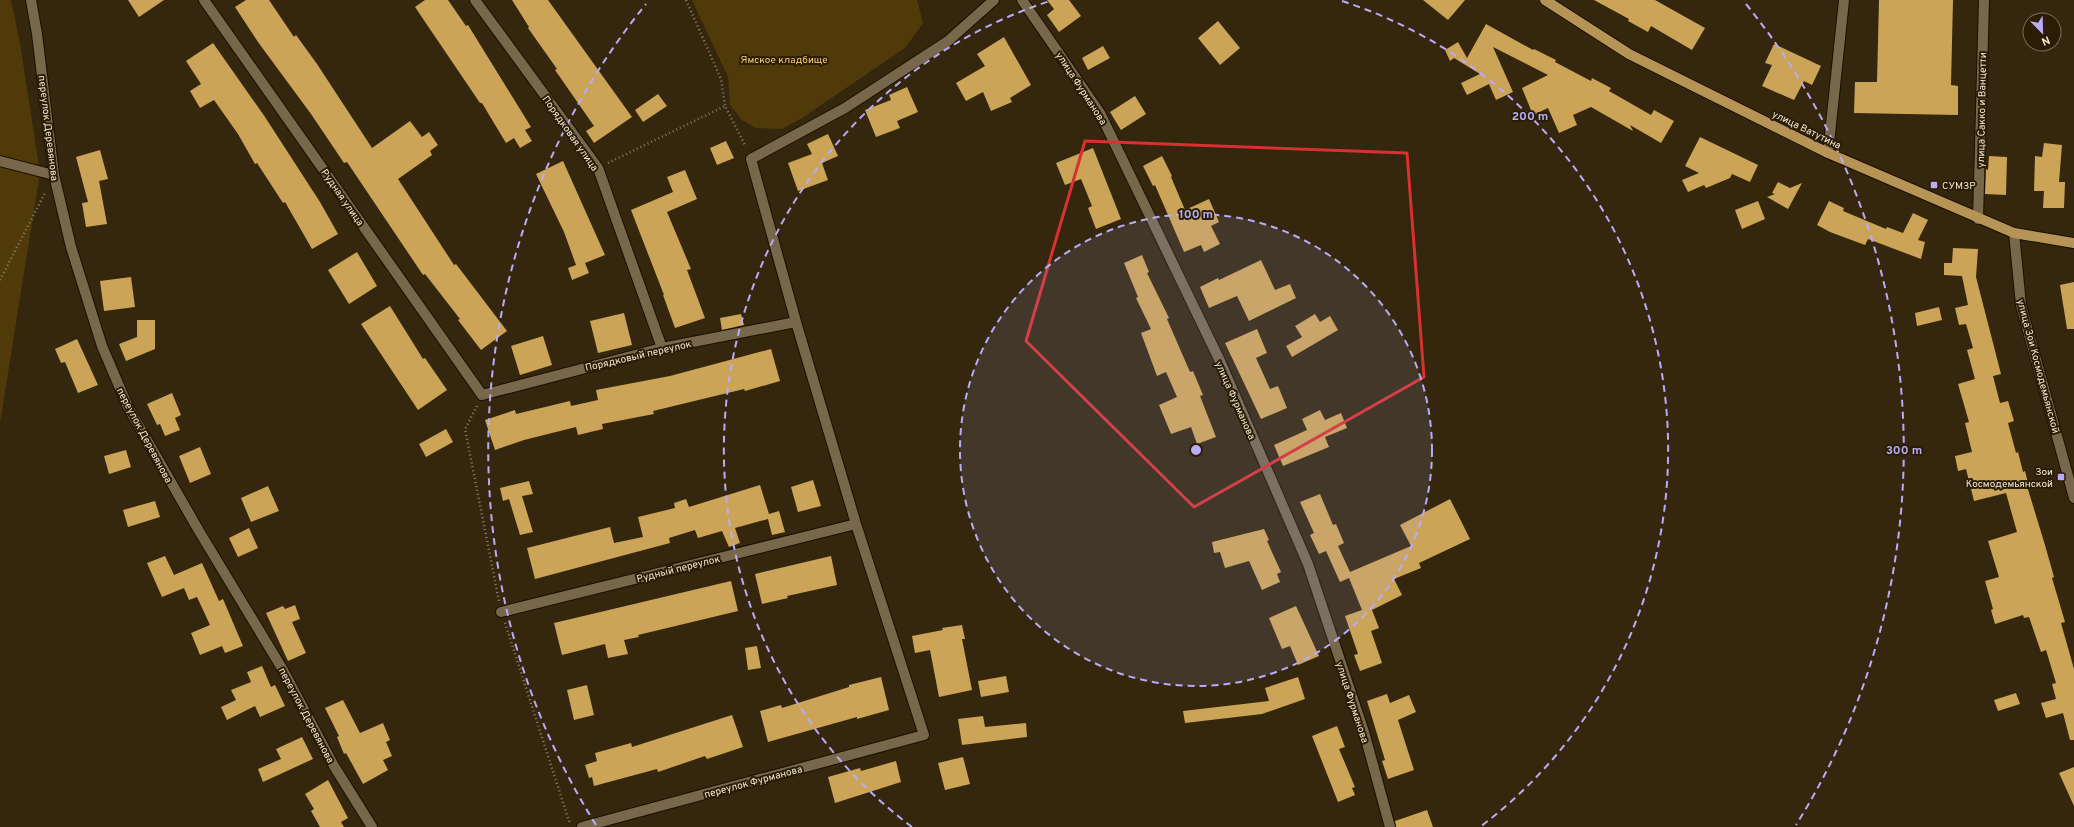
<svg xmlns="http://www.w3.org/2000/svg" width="2074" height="827" viewBox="0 0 2074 827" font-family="Overpass,sans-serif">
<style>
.green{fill:#513a0a}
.building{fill:#cca457}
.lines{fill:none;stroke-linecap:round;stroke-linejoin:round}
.minor-casing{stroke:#1b0f00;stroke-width:12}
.major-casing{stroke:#1b0f00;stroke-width:12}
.path{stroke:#8b806b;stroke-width:2.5;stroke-dasharray:1 3;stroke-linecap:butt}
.minor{stroke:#77684c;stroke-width:10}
.major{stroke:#b59456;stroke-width:10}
.marked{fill:none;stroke:#d73231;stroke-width:3;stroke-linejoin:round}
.ring{fill:none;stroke:#b8abf7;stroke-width:2;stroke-dasharray:7 5}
.poi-dot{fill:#b8abf7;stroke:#2a1d03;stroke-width:1.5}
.labels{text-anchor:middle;stroke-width:4;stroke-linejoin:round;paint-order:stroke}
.park-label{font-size:10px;fill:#f7cc7c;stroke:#2a1d03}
.street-label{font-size:10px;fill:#f1e8d9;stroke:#2a1d03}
.poi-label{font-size:10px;fill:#f1e8d9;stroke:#2a1d03;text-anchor:start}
.centre{fill:#b8abf7;stroke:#2a1d03;stroke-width:2}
.ring-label{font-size:12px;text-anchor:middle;font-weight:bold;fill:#b8abf7;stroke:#2a1d03;stroke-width:4;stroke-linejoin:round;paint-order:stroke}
</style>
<rect width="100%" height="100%" fill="#34270d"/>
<path class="green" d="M0 0H11L20 43 40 173 0 423Z
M692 0H917L923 23 905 48 802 118 782 129 756 128 742 120 730 105 728 77Z"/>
<path class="building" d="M128 0H164L139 17Z
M246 0H269L294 37 296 35 317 64 372 148 410 121 422 137 429 132 438 145 430 151 432 155 398 179 454 265 456 264 507 331 481 350 458 320 460 319 425 274 423 275 347 162 344 163 311 114 258 42 235 7Z
M425 0H448L466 26 468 25 531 127 525 130 532 141 520 148 514 138 506 143 482 103H480L415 7Z
M512 0H548L632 117 594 143 586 131 594 126 555 70 557 69 528 28 529 27Z
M1047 0H1069L1081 16 1059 32 1047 15 1054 9Z
M1423 0H1465L1448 20Z
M1594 0H1655L1705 28 1692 50 1651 26 1648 32 1628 21 1629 19Z
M1879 0H1953L1951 85 1958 86V115L1854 113 1855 82H1877Z
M1218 21 1240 48 1220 65 1198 38Z
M1486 24 1533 50 1534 49 1556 60 1555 62 1591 81 1592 78 1611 88 1609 91 1651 115 1654 110 1674 121 1661 143 1630 125 1633 131 1591 107 1573 115 1577 125 1559 133 1548 108 1533 115 1522 88 1548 75 1493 47 1513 92 1496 100 1489 84 1467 95 1461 83 1480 74 1454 58 1450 61 1445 50 1458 42 1467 58Z
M1004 37 1031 85 1010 98 1012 102 991 111 983 92 966 101 956 83 985 66 977 54Z
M213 43 265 117 320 202 338 234 312 249 285 202 283 203 257 163 255 164 238 134 214 100 200 108 190 91 201 84 186 61Z
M1774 44 1821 66 1812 85 1804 81 1794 100 1762 86 1772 65 1765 63Z
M1103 46 1110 58 1088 70 1082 58Z
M907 87 918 112 897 121 900 128 876 137 865 110 891 100 889 95Z
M658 94 667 106 643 122 635 110Z
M1135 96 1146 114 1121 130 1110 112Z
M828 134 838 156 822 163 828 180 798 191 788 163 812 154 807 144Z
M1700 137 1758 165 1750 182 1732 174 1730 178 1706 188 1704 185 1688 192 1682 180 1699 173 1685 166Z
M726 141 734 158 717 165 710 148Z
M2044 143 2062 145 2059 182H2065L2064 208H2043L2044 191H2034L2035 156 2042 157Z
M1093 148 1121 219 1096 229 1088 208 1092 206 1081 179 1065 185 1056 163Z
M100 150 108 179 99 181 107 224 86 227 82 203 88 202 76 157Z
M1162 156 1172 176 1171 177 1185 210 1209 199 1219 222 1211 226 1220 244 1204 252 1201 245 1184 252 1155 185 1153 186 1143 166Z
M1989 156 2007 157 2006 195 1985 194 1986 169 1988 170Z
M563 161 605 255 585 263 589 273 572 280 568 268 576 265 564 232 536 174Z
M685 170 697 199 667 212 691 269 687 270 705 318 675 328 663 295H664L631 210 673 192 667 177Z
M1778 182 1790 188 1802 183 1788 209 1767 197 1775 194 1772 193Z
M1758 201 1765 219 1742 229 1735 210Z
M1829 201 1844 208 1843 211 1886 229 1887 227 1903 233 1913 213 1928 220 1918 240 1925 242 1921 259 1868 239 1865 245 1830 232 1817 225Z
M1953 248 1978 249 1976 277 2001 374 1993 376 2000 403 2008 401 2014 421 2008 423 2016 453 2018 452 2023 472 2025 471 2028 483H2026L2045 545 2054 577 2052 578 2065 622 2061 623 2074 669V740H2070L2063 713 2046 718 2041 703 2056 699 2052 684 2056 683 2046 650 2041 652 2029 617 2024 618 2023 615 1995 624 1991 610 1993 609 1985 581 1999 577 1988 541 2017 532 2006 493 1974 501 1966 469 1958 471 1955 456 1972 452 1965 423 1969 422 1958 384 1975 379 1967 350 1973 348 1966 324 1959 325 1955 308 1968 305 1962 276 1944 275V263H1952Z
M357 252 377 286 349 304 328 270Z
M1142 255 1149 272 1147 273 1169 318 1167 319 1190 372 1193 371 1203 395 1200 396 1216 437 1197 444 1191 427 1171 434 1159 405 1177 397 1166 372 1157 376 1141 333 1151 329 1136 298 1138 297 1124 263Z
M1261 260 1275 290 1290 284 1296 298 1249 321 1237 296 1209 308 1200 287 1218 278 1219 280Z
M131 277 135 307 104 311 100 281Z
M2074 282V329H2067L2060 285Z
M390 306 423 359 425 358 447 390 418 410 361 324Z
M1939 307 1942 320 1917 326 1915 313Z
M624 313 632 345 598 353 590 321Z
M741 314 744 325 722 330 720 318Z
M1315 314 1320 322 1330 316 1338 330 1292 357 1286 346 1302 337 1295 326Z
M137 320H155V349L126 361 119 344 137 337Z
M1257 329 1267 353 1256 358 1270 389 1278 386 1287 408 1261 419 1225 343Z
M543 336 552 365 520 375 511 346Z
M77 339 98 385 78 393 65 362 61 363 55 349Z
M771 349 780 381 745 391 744 389 653 411 654 414 602 424 603 429 578 435 576 427 524 440 495 450 485 420 515 410 516 414 570 401 571 406 598 400 596 390 670 376Z
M172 393 181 415 175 418 180 430 165 436 160 424 157 425 147 404Z
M1320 410 1325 420 1341 413 1347 428 1325 437 1329 447 1283 466 1274 445 1307 430 1302 419Z
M446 429 453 442 426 457 419 444Z
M200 447 211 474 190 483 179 456Z
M126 450 131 467 109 474 104 456Z
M813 480 821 506 798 512 791 487Z
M529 481 533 494 522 496 533 532 520 535 509 499 503 501 500 488Z
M760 485 769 514 779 511 785 532 772 535 768 519 735 528 740 543 729 547 722 531 698 538 695 530 669 538 670 543 535 579 527 548 610 527 614 543 643 537 638 517 675 508 674 503 686 499 689 507Z
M268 486 279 511 251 522 241 498Z
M1320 494 1333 525 1336 524 1344 543 1338 546 1350 572 1411 546 1400 525 1450 499 1470 539 1419 563 1421 568 1394 579 1402 595 1372 610 1379 628 1371 631 1382 663 1360 671 1354 655 1358 654 1345 616 1362 610 1349 578 1340 582 1326 551 1319 554 1310 535 1314 533 1300 502Z
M155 501 160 517 128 527 123 510Z
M249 528 258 548 238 557 229 538Z
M1264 529 1269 540 1267 541 1281 572 1277 574 1280 582 1262 590 1249 561 1225 568 1220 552 1214 553 1212 542Z
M165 556 174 575 202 563 219 601 223 599 243 646 225 653 222 646 200 655 191 633 210 625 197 597 189 600 184 588 162 597 147 563Z
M831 556 837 585 787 596 788 598 762 604 755 574Z
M731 581 738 611 638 635 639 637 624 640 628 654 608 658 605 644 562 655 554 623Z
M295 605 300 619 292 622 306 653 288 661 266 613 283 606 285 609Z
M1296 606 1319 656 1298 665 1290 646 1282 649 1269 618Z
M962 625 965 639H962L972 690 939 697 930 650 915 653 912 636 943 630 942 628Z
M757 646 761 668 748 670 745 648Z
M262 666 271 687 275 685 285 706 260 717 255 706 227 720 221 707 236 700 231 690 251 682 247 672Z
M1006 676 1009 692 981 697 978 681Z
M881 677 889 710 857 719V717L768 742 760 711 781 705 782 708 849 687V685Z
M1298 677 1305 699 1262 714 1185 723 1183 711 1269 701 1265 688Z
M587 685 594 715 574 720 567 690Z
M2016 693 2020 704 1998 711 1994 700Z
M1387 694 1390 703 1409 695 1416 712 1398 720 1414 770 1388 779 1382 761 1385 760 1367 701Z
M343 700 360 733 383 723 390 740 386 742 392 756 383 760 388 770 363 784 346 753 344 754 337 737 339 736 325 708Z
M732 715 743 747 707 759 705 756 658 772 657 769 594 786 592 777 589 778 585 765 597 761 595 753 631 743 632 747Z
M983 716 985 727 1026 723 1027 737 962 745 958 719Z
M1337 726 1345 747 1339 749 1355 787 1352 788 1355 795 1338 802 1312 736Z
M302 737 313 759 263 782 258 769 281 759 276 749Z
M963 757 970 784 945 790 938 763Z
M896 761 901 782 835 803 828 777 860 768 861 771Z
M2074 767V806L2059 773Z
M328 780 348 818 341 822 344 827H320L311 811 314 809 305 794Z
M1427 810 1433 827H1396L1395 821Z"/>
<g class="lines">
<defs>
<path id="minor" d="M31 0 37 34 54 175 71 247 102 346 128 407 199 531 283 670 334 766 372 827
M204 0 482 395 662 348 796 322
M475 0 598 168 662 348
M1022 0 1100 113 1220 361 1308 564 1364 732 1390 827
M1828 153 1844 0
M0 161 54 175
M1978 219 1984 0
M2014 233 2021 305 2074 498
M501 612 856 524
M582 827 924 735 856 524 796 322 751 159 845 108 948 41 994 0"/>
<path id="major" d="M1545 0 1629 54 1828 153 2014 233 2074 243"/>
</defs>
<use href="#minor" class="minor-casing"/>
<use href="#major" class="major-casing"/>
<path class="path" d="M686 0 721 79 725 106
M608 163 725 106 746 147
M0 280 45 193
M477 406 465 429 499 601
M505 623 570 824"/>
<use href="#minor" class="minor"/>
<use href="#major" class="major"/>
</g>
<path class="marked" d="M1085 141 1407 153 1424 377 1194 507 1026 341Z"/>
<circle cx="1196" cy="450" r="236" fill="#b8abf7" fill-opacity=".12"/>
<g class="ring">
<circle cx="1196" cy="450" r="236"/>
<path d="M912 827A472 472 0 0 1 1050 1M1342 1A472 472 0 0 1 1480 827"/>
<path d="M596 825A708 708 0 0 1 646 4M1746 4A708 708 0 0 1 1796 825"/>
</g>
<g class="poi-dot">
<rect x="1930" y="181" width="8" height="8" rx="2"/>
<rect x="2057" y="473" width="8" height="8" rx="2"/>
</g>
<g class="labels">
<g class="park-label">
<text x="784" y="63">Ямское кладбище</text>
</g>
<g class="street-label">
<text transform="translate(1082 88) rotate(57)" y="4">улица Фурманова</text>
<text transform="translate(1981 110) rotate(-89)" y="4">улица Сакко и Ванцетти</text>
<text transform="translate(49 128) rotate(83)" y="4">переулок Деревянова</text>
<text transform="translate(1807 129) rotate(26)" y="4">улица Ватутина</text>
<text transform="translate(571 133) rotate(55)" y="4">Порядковая улица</text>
<text transform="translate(343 197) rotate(55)" y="4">Рудная улица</text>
<text transform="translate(638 355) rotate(-13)" y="4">Порядковый переулок</text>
<text transform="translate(2039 366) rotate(75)" y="4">улица Зои Космодемьянской</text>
<text transform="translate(1236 400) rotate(66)" y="4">улица Фурманова</text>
<text transform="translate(145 435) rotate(62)" y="4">переулок Деревянова</text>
<text transform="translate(678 568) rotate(-14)" y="4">Рудный переулок</text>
<text transform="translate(1353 702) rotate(72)" y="4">улица Фурманова</text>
<text transform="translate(307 715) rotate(62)" y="4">переулок Деревянова</text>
<text transform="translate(753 781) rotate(-15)" y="4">переулок Фурманова</text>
</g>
<g class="poi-label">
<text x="1942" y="189">СУМЗР</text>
<text x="2053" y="475" text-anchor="end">Зои<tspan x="2053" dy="12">Космодемьянской</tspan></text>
</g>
</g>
<circle cx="1196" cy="450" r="6" class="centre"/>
<g class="ring-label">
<text x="1530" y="120">200 m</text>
<text x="1196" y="218">100 m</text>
<text x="1904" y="454">300 m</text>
</g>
<g transform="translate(2042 32) rotate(157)"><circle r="19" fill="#2a1d03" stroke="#7a6e59"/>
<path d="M0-3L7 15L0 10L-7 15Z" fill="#b8abf7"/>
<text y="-6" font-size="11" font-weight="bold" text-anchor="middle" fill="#f1e8d9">N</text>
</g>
</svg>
